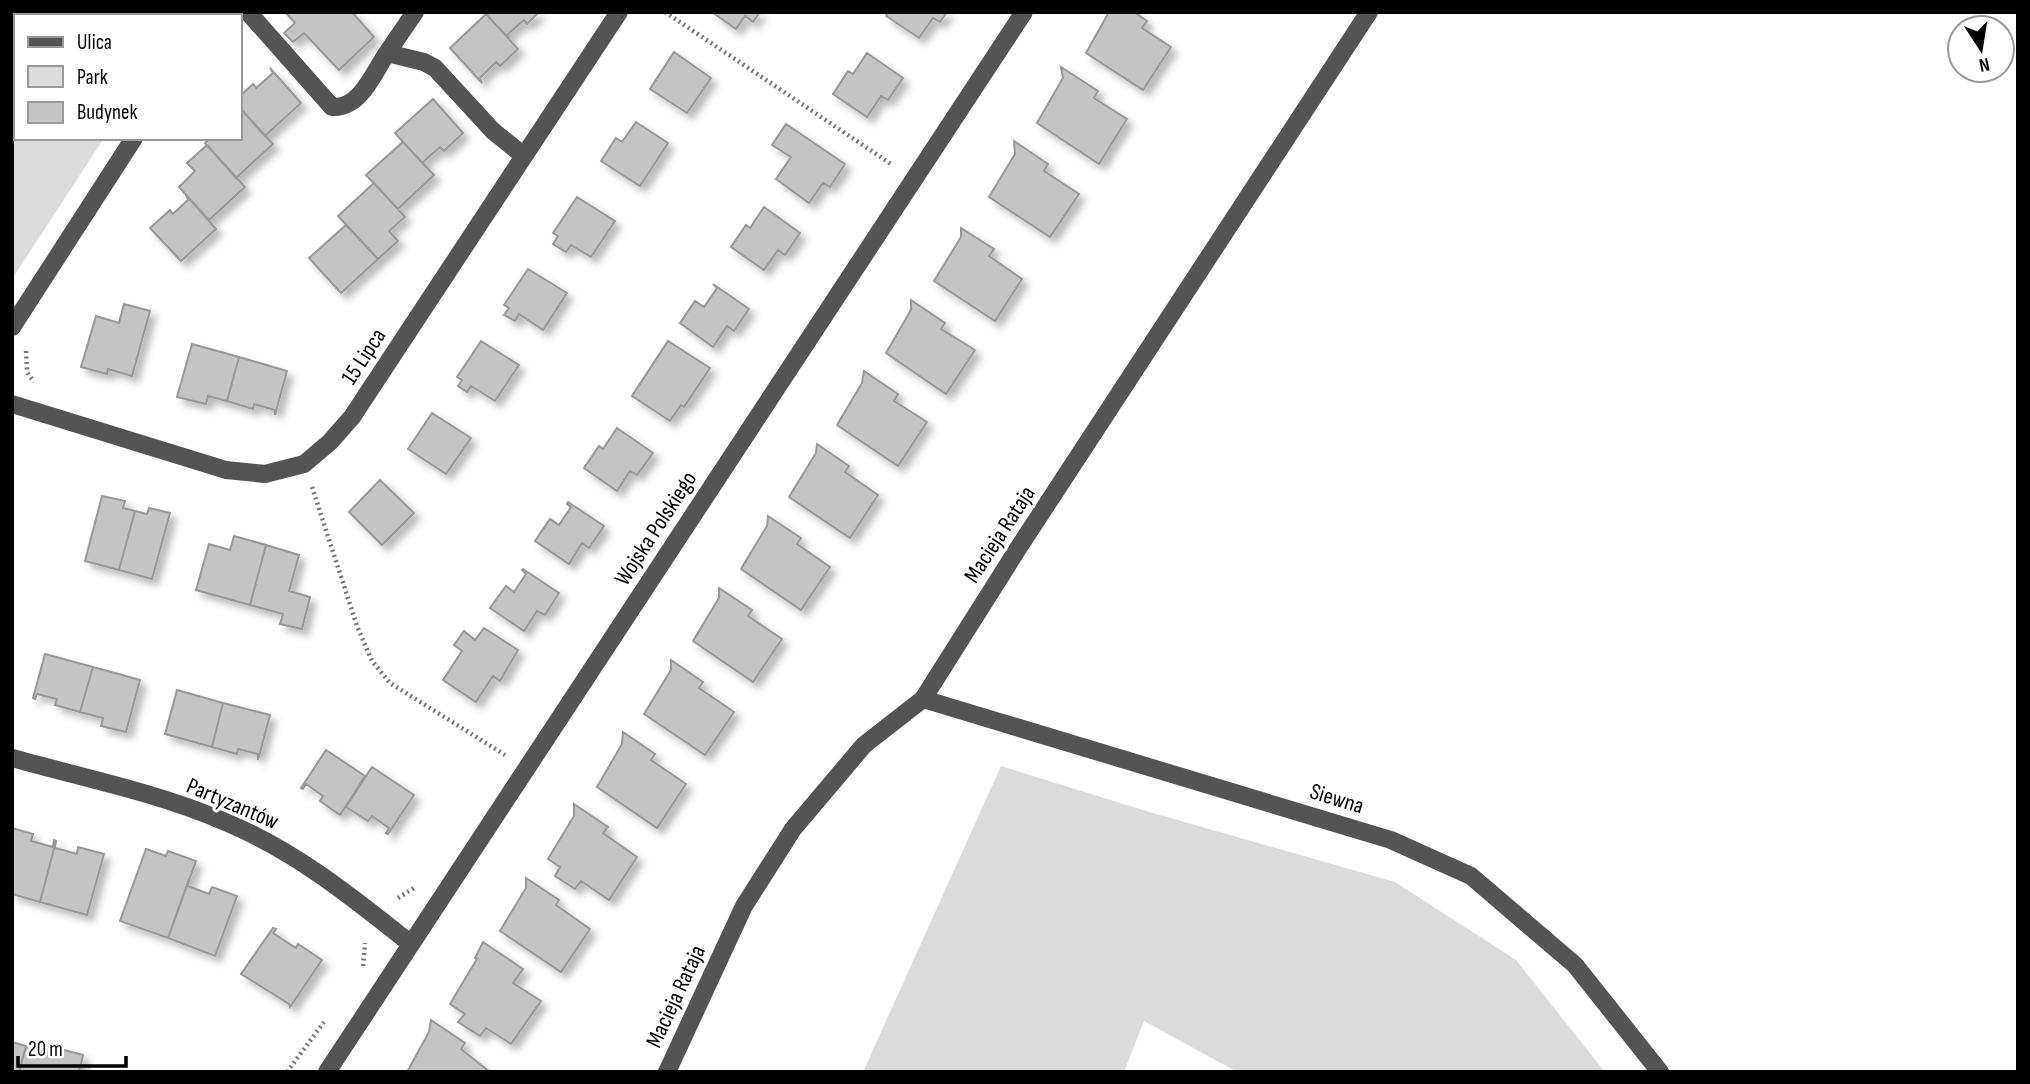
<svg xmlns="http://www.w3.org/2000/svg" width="2030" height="1084" viewBox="0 0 2030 1084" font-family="'Sofia Sans Condensed',sans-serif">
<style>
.green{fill:#dbdbdb}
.building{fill:#c4c4c4;stroke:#989898;stroke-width:2;filter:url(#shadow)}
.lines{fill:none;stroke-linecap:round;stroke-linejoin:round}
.path{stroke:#767676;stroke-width:4.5;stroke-dasharray:2 3.5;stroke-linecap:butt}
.minor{stroke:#545454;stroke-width:18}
.labels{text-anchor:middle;stroke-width:6;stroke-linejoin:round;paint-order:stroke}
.street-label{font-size:23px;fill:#000;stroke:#fff}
</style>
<defs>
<filter id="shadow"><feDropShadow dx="6" dy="6" stdDeviation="3.5" flood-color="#0004"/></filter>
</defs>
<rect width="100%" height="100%" fill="#fff"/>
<path class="green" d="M12 12H186L184 16H16V138H104L12 279Z
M1001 766 1146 811 1395 882 1516 960 1605 1072H1237L1144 1021 1124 1072H863Z"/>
<path class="building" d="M285 12H352L374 37 339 70 304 33 293 42 284 33 295 23Z
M484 12H539L527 24 524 20 507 35 510 40Z
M712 12H760L753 22 745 16 736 29Z
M888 12H947L940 22 933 18 919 38 886 16Z
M1109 12H1134L1147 21 1142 28 1171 47 1143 90 1086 53Z
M486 14 518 49 500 66 496 62 480 78 482 83 450 48Z
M674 52 711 78 687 113 650 89Z
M867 53 903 78 888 100 881 96 867 117 833 94 848 71 853 74Z
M1061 67 1098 91 1094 98 1127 119 1099 164 1037 123 1063 78Z
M270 68 301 103 265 136 240 108V96L253 84 256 88 273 73Z
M433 99 463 133 444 151 440 147 423 162 426 167 395 133Z
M240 108 273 144 236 178 205 143 211 138H240Z
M636 122 668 143 640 186 601 161 616 138 622 142Z
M786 124 845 164 830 187 823 183 809 203 776 179 791 157 772 145Z
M1014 141 1048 164 1044 171 1079 194 1050 237 989 197 1015 154Z
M403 142 434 175 398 209 366 175Z
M207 145 245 187 209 220 179 187 195 171 187 163Z
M374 183 405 217 389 231 398 241 378 259 338 216Z
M186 195 216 229 181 261 150 228 170 210 173 214 188 200Z
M577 197 615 221 591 257 571 245 566 252 553 244 558 236 553 233Z
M764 207 800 233 785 255 778 250 764 270 731 247 746 225 750 228Z
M346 225 378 259 341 293 309 258Z
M961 228 994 249 989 256 1022 279 995 321 934 281 961 237Z
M528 269 567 293 543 330 519 314 515 321 504 315 509 308 504 305Z
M713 284 749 309 734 331 727 326 713 347 680 323 695 301 704 307 717 288Z
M911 300 945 323 941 329 975 350 946 394 886 353 911 310Z
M124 304 150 311 132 376 108 369 107 374 81 367 96 316 119 323Z
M481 341 519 365 495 401 471 386 467 392 458 386 462 380 457 377Z
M668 341 710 368 684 407 681 405 670 421 632 396Z
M192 344 239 357 227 401 208 396 206 404 177 397Z
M239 357 287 371 275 415V410L254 404 253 409 227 401Z
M864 371 898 394 894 401 927 422 898 466 837 425 862 383Z
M432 413 471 438 446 474 408 449Z
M617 428 653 453 637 475 630 471 617 491 584 468 599 446 603 449Z
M817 444 849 466 845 472 878 495 850 538 789 497 816 453Z
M380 480 414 513 382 545 349 512Z
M102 496 125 501 123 508 135 511 119 570 85 561Z
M568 502 604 526 589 548 582 543 569 564 535 541 550 519 559 525 571 507 567 504Z
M149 508 170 513 152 579 119 570 135 511 147 514Z
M768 516 801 538 797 544 830 567 801 610 741 569 767 526Z
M234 536 266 545 250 605 196 590 209 544 230 550Z
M266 545 299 555 289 591 310 597 302 629 280 624 283 614 250 605Z
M523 569 559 593 545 615 537 611 524 631 490 608 506 586 514 592 526 574 522 570Z
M719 588 752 610 748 616 782 639 753 682 693 641 719 598Z
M484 628 518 650 500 681 493 676 476 702 443 680 462 651 454 645 464 631 475 640Z
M45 654 93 667 80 712 55 705 57 699 37 694 35 699 33 698Z
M671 660 703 682 699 688 734 712 705 755 644 714 671 670Z
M93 667 140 680 126 732 101 726 103 718 80 712Z
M177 690 223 703 212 747 165 734Z
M223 703 270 715 258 760V754L238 749 237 754 212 747Z
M623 732 655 754 651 760 686 784 657 828 597 787 622 744Z
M326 750 365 776 340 815 320 801 323 796 306 784 303 789 301 788Z
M372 767 414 795 388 834 386 833 389 828 372 816 368 821 346 807Z
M574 804 608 827 603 833 637 857 609 900 581 881 575 889 555 876 560 867 548 859 574 816Z
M12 828 33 834 31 841 53 847 54 840 56 841 40 902 12 894Z
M56 841 55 848 77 854 78 847 104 854 87 915 40 902Z
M146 849 166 856 168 851 196 861 168 938 120 921Z
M526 878 559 900 556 905 590 929 561 972 500 931 526 888Z
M189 879 188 886 209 894 212 887 237 896 215 956 168 938Z
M273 928 276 929 273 933 296 948 298 944 322 960 290 1007 289 1004 241 974Z
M483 942 523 969 513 983 541 1001 511 1044 486 1028 480 1036 458 1022 465 1014 450 1004 477 959 475 958Z
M431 1020 465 1043 461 1049 490 1072H407L429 1032Z
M12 1042 26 1046 19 1072H12Z
M26 1046 48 1052 49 1046 83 1055 79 1072H19Z"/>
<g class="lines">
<path class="path" d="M665 12 891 164
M26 351 27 372 34 382
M312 487 357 626 372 661 390 683 505 755
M398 898 414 888
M363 966 365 943
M287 1072 324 1022"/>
<path class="minor" d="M248 12 332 107C360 109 373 74 387 53L424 62 435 68 493 131 524 156
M215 16 217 12
M387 53 415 12
M12 327 134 138
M12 404 226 470 265 474 304 464 330 442 352 417 619 12
M923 699 1391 840 1471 876 1575 965 1660 1072
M12 758C80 777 159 793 223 821 294 850 352 897 411 944
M327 1072 1024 12
M667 1072 744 906 793 829 864 745 923 699 1019 547 1369 12"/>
</g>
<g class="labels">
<g class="street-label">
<text transform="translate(363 356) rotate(-57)" y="8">15 Lipca</text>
<text transform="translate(655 528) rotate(-57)" y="8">Wojska Polskiego</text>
<text transform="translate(999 534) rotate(-57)" y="8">Macieja Rataja</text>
<text transform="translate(1337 798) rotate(17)" y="8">Siewna</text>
<text transform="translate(233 803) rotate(23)" y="8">Partyzantów</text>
<text transform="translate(675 996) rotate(-65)" y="8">Macieja Rataja</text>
</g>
</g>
<rect width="2030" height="1084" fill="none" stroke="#000000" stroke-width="28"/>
<rect x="14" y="14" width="228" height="126" fill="#ffffff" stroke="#999999" stroke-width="2"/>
<rect x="28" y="37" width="35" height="10" fill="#545454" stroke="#999999" stroke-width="2"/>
<text x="77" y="49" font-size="21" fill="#000000">Ulica</text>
<rect x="28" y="66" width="35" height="21" fill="#dbdbdb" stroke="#999999" stroke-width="2"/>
<text x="77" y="84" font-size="21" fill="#000000">Park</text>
<rect x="28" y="102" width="35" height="21" fill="#c4c4c4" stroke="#999999" stroke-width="2"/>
<text x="77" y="119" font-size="21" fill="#000000">Budynek</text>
<g transform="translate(1981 49) rotate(168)"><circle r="33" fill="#ffffff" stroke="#999999" stroke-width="2"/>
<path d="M0-5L12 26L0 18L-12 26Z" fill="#000000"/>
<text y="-10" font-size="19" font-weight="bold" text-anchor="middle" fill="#000000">N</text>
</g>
<path d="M18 1056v10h108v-10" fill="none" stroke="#000000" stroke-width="3.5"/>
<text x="28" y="1056" font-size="21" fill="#000000" stroke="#ffffff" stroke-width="5" paint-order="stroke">20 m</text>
</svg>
